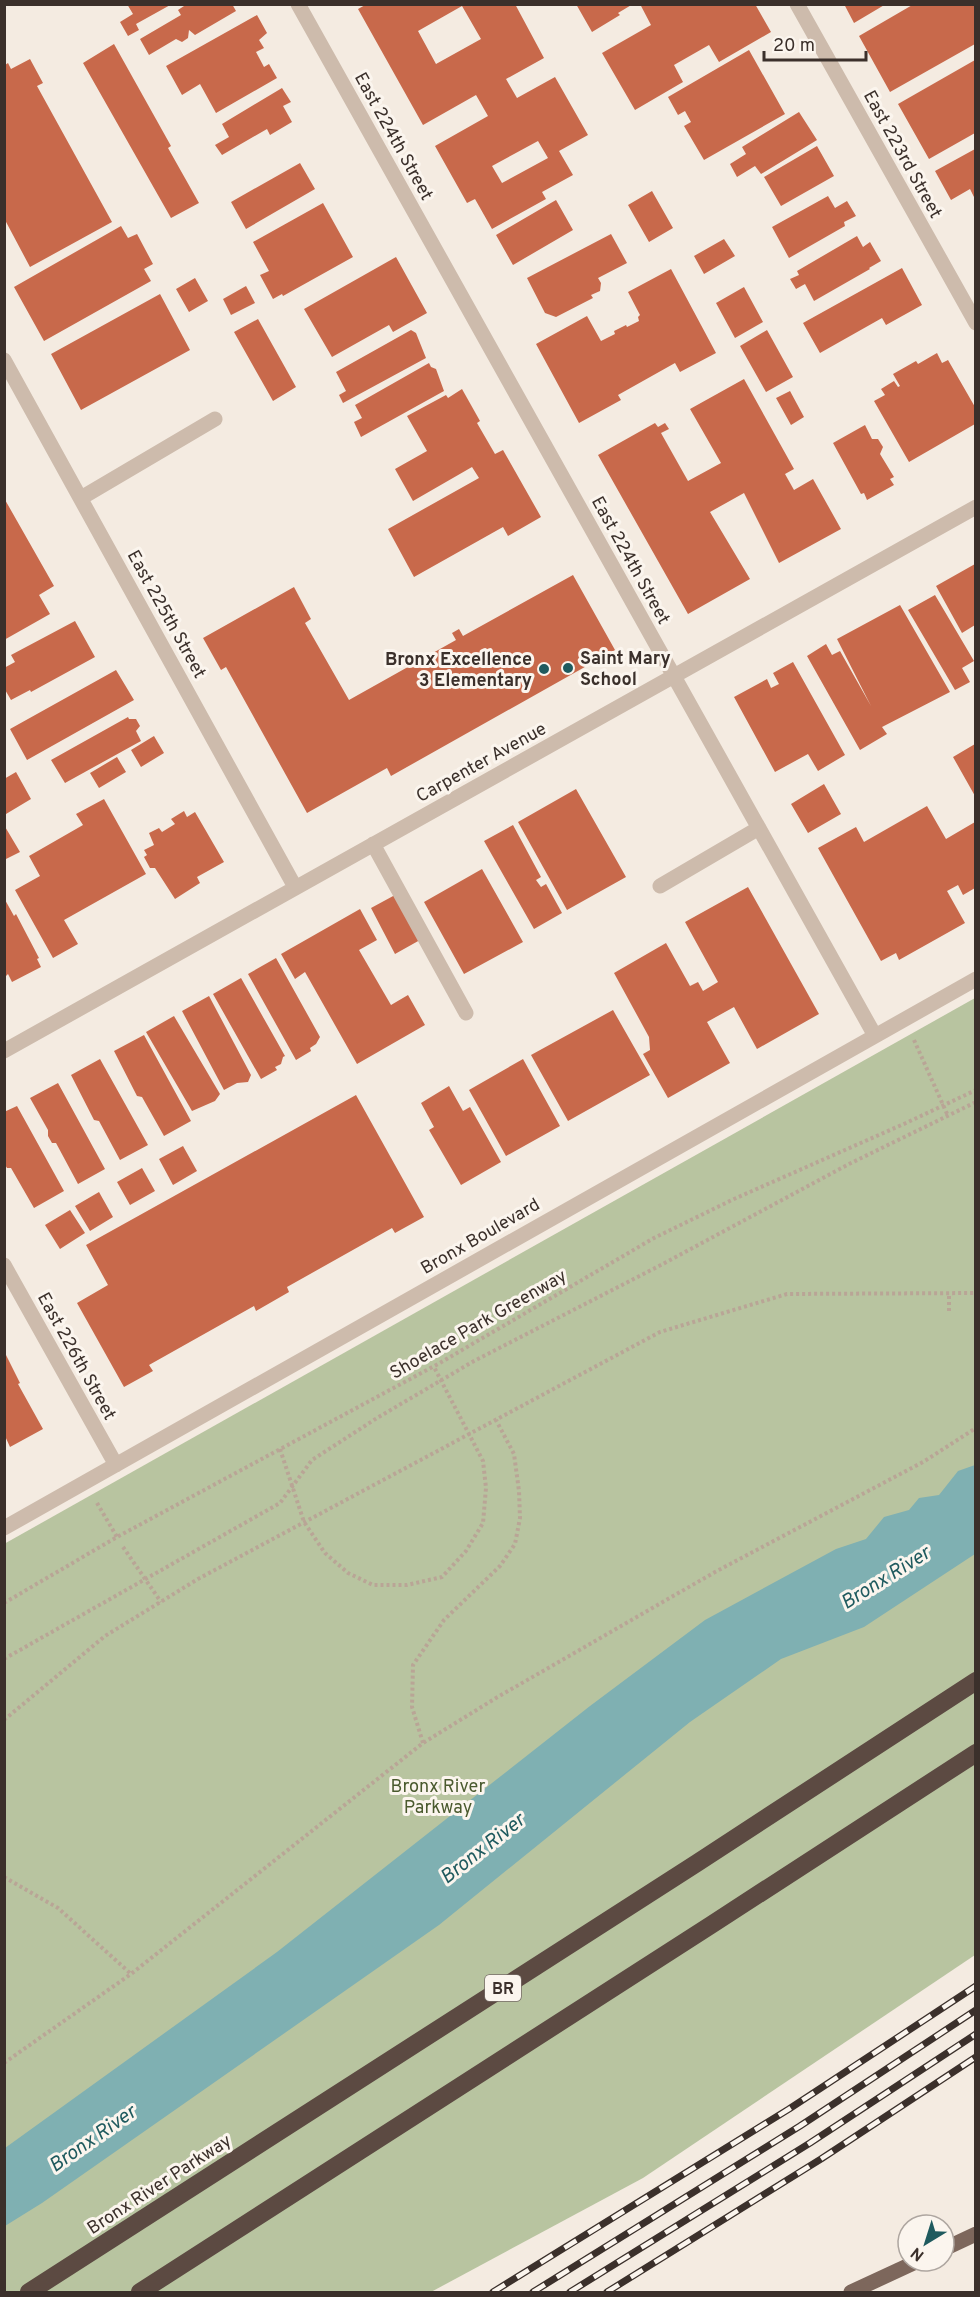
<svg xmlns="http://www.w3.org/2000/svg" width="980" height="2297" viewBox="0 0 980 2297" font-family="Overpass,sans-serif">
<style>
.green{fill:#b8c4a0}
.water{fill:#7fb0b2}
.building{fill:#c8694b;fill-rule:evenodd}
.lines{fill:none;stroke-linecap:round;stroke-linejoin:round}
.path{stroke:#b9a596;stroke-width:4;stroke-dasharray:3 3;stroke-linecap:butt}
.minor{stroke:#cdbbac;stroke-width:15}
.major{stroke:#7d675c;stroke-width:15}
.highway{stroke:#5c4a42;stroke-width:18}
.rail-casing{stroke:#3b302b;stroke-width:7}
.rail{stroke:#fbf5ee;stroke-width:4.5;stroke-dasharray:14;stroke-linecap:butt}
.poi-dot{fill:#1f5a5e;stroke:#fbf5ee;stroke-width:2}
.labels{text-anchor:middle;stroke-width:6;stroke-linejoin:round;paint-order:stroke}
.shield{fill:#fbf5ee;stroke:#756b66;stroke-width:1.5}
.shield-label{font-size:16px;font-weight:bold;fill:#3b302b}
.street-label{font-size:18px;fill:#3b302b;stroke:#fbf5ee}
.poi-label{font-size:18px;font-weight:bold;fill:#3b302b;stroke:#fbf5ee;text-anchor:start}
.park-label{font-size:18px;fill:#4a5a2e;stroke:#fbf5ee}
.water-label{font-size:20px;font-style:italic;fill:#1f5a5e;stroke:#fbf5ee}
</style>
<rect width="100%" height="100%" fill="#f4ebe1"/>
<path class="green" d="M975 998V1955L643 2178 431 2292H5L4 1544Z"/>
<path class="water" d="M975 1465V1554L864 1627 781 1659 690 1722 439 1925 42 2203 5 2226V2148L277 1952 590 1706 705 1620 836 1549 866 1539 884 1517 909 1510 919 1498 939 1495 958 1471Z"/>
<path class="building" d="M127 4H172L136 24 139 30 128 36 120 22 133 14Z
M187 4H232L236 11 195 35 189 30 188 38 182 42 176 39 149 55 140 39 181 15 178 10Z
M367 4H515L544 58 506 79 517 98 555 77 588 135 559 151 573 175 542 192 546 199 492 229 475 199 467 203 435 146 488 116 476 95 423 125 358 9ZM462 6 481 39 436 64 418 31ZM538 141 548 158 502 183 492 166Z
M576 4H633L618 13 620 15 592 32Z
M640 4H755L771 32 719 62 709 45 674 65 683 82 635 110 602 53 651 25Z
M844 4H886L854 23Z
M914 4H975V44L890 92 859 36Z
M257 15 267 33 259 40 264 48 256 52 264 67 269 64 277 78 216 113 200 84 182 95 166 66Z
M114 44 171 146 168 148 199 203 171 218 83 63Z
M749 50 785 114 704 160 684 126 691 122 685 111 678 115 668 97Z
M30 59 43 83 37 86 112 222 30 267 5 220V65L8 63 11 69Z
M975 60V133L929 159 898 104Z
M282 88 291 102 283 106 292 122 270 135 267 129 222 155 215 145 229 137 222 124Z
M799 112 817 140 761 174 755 166 737 177 730 164 746 154 742 147Z
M817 146 834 176 781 206 764 177Z
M975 149V199L970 189 951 200 935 171Z
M300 163 315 189 246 229 231 202Z
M652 191 673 228 649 242 628 205Z
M828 196 835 208 847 201 856 216 844 222 845 226 789 258 772 227Z
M556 200 573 230 513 265 496 235Z
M323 203 353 257 283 296 282 294 273 299 260 275 269 271 253 242Z
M121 226 128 238 137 234 153 264 144 269 151 281 44 341 14 287Z
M611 234 627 263 598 278 601 283 600 291 591 295 593 298 556 317 545 313 527 278Z
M857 236 863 247 870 242 881 261 869 268 870 269 814 301 805 284 796 289 790 279 799 275 797 271Z
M724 239 735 256 704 274 694 256Z
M396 257 427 313 393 332 389 325 332 357 304 309Z
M902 268 922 305 886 325 882 318 820 353 803 323Z
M671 269 716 353 680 372 675 363 618 395 621 400 579 423 536 344 587 316 601 341 615 334 614 331 626 325 627 327 639 321 638 317 640 315 628 292Z
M195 278 208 301 189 312 176 289Z
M246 286 255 303 231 315 223 299Z
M744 287 763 322 735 338 716 303Z
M160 294 190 350 81 410 51 354Z
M258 319 296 387 273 401 234 332Z
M411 330 416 333 426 358 343 403 339 395 346 391 336 372Z
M767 330 793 377 766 392 740 346Z
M937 353 942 363 948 360 975 407V424L909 462 874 401 885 395 881 389 894 381 898 387 900 386 893 374 916 361 918 364Z
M429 363 431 367 436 369 444 391 361 437 354 422 362 418 355 405Z
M744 379 794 469 785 474 794 490 813 479 841 529 779 563 744 493 710 512 750 579 688 614 598 455 655 423 658 427 665 423 669 429 661 433 688 481 721 463 690 409Z
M462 389 480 421 477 423 495 454 503 450 541 517 508 536 503 527 414 577 388 529 479 478 472 467 413 501 395 469 427 451 407 416 446 395 448 398Z
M790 391 804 417 791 425 776 398Z
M865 425 872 439H878L883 447 880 454 894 477 890 479 894 485 867 500 864 493 861 494 833 443Z
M4 498 54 586 39 595 50 614 4 640Z
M975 564V625L962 633 936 586Z
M573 575 615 650 391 776 387 768 307 813 226 667 221 670 203 638 294 587 311 619 305 623 349 700 456 640 452 633 459 629 463 636Z
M935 595 974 661 962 668 970 682 955 690 908 610Z
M900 605 950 692 882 727 887 734 860 750 807 656 826 644 832 655 840 651 871 706 837 639Z
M75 621 95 657 31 692 30 690 11 700 4 688V668L15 662 11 655Z
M793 662 845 755 818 771 808 754 775 772 734 697 767 679 771 688 779 684 773 673Z
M116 670 134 700 27 760 10 729Z
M128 717 129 719H136L140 726 136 731 141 741 65 783 51 760Z
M154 736 164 753 141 767 131 750Z
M975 744V796L953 757Z
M117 757 126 772 99 788 90 773Z
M16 772 31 799 6 814 4 779Z
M824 784 841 814 808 833 791 804Z
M576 789 626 877 567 910 518 822Z
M104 799 146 874 64 920 78 944 53 958 15 890 40 876 29 856 83 825 76 814Z
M927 806 946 839 975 822V888L963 895 958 885 947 891 965 923 899 960 896 953 881 961 818 848 856 827 864 842Z
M184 811 187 817 195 812 224 862 197 877 200 883 175 899 155 868H150L144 857 147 855 144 850 154 845 149 833 159 828 162 832 175 824 171 819Z
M4 825 20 852 4 860Z
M513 825 541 877 536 880 541 887 546 884 562 913 534 929 484 841Z
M482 869 523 942 464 974 424 902Z
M748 887 819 1014 757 1049 734 1007 707 1022 730 1063 668 1098 643 1054 650 1050 649 1037 614 973 666 943 690 986 698 982 703 991 718 982 685 922Z
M395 895 420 940 395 954 371 908Z
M4 898 14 916 16 914 39 958 37 959 41 967 12 982 8 974 6 976 4 974Z
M360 909 377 940 359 950 391 1005 408 995 425 1025 357 1064 305 972 295 979 281 954Z
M276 958 320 1037 316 1044 310 1048 311 1051 296 1060 248 974Z
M241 978 285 1056 283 1057 281 1064 275 1067 277 1070 261 1079 213 994Z
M209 996 251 1075 248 1082 237 1083 224 1090 182 1011Z
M613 1010 650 1075 568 1121 531 1055Z
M174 1016 220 1094 215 1101 192 1111 146 1032Z
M144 1035 191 1121 164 1136 142 1097 137 1096 114 1051Z
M100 1059 148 1145 120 1160 99 1121 94 1120 71 1075Z
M523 1059 560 1126 506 1156 469 1090Z
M58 1083 105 1169 78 1184 56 1143H52L48 1136V1130L30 1098Z
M449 1086 463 1111 470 1107 501 1162 461 1185 429 1130 434 1127 421 1103Z
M356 1095 424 1217 395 1233 392 1228 287 1287 289 1292 256 1311 254 1306 149 1365 153 1371 124 1387 77 1303 108 1285 86 1245Z
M17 1106 64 1191 34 1208 11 1168H7L4 1163V1112Z
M183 1146 197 1171 173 1185 159 1159Z
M142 1168 155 1191 130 1205 117 1182Z
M99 1192 113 1217 90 1231 75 1206Z
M70 1210 85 1233 60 1249 45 1225Z
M5 1353 20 1383 18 1384 43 1429 10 1447 5 1436Z"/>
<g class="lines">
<path class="path" d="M914 1040 948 1116
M949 1311V1293
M280 1449 304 1522 325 1553 348 1573 373 1585H407L442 1577 466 1551 483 1523 486 1488 483 1461 434 1367
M97 1503 117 1537
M123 1547 161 1602
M4 1603 117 1537 438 1364 654 1238 734 1199 906 1123 976 1090
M4 1659 280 1503 312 1460 377 1418 474 1361 659 1266 849 1164 976 1102
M4 1720 105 1636 198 1579 660 1332 787 1294 976 1293
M423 1743 412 1707 413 1665 444 1620 500 1566 515 1544 520 1518 519 1491 514 1454 496 1420
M4 1877 58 1908 131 1974
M4 2063 131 1974 423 1743 496 1698 715 1572 923 1462 976 1428"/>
<path class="minor" d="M298 4 874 1034
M797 4 976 323
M4 360 295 887
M81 498 215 419
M373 844 466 1013
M660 886 759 828
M4 1051 976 507
M4 1265 116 1465
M4 1528 976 979"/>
<path class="major" d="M944 2249 976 2234
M851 2292 918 2261"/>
<path class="highway" d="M29 2292 697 1863 976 1681
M140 2292 711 1925 976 1753"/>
<defs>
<path id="rail" d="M493 2292 789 2109 976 1986
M533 2292 800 2126 976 2010
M570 2292 810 2143 976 2034
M607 2292 821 2159 976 2057"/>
</defs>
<use href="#rail" class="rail-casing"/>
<use href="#rail" class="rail"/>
</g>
<g class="poi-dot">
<circle cx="568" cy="668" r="6"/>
<circle cx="544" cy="669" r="6"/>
</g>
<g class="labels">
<rect class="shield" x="485" y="1975" width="36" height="26" rx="4.5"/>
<g class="shield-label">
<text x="503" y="1994">BR</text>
</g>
<g class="street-label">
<text transform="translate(394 136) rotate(61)" y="6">East 224th Street</text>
<text transform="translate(903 154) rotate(61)" y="6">East 223rd Street</text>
<text transform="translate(631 560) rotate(61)" y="6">East 224th Street</text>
<text transform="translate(167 614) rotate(61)" y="6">East 225th Street</text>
<text transform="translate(481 762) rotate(-29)" y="6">Carpenter Avenue</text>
<text transform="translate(480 1236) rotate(-30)" y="6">Bronx Boulevard</text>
<text transform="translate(478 1324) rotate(-30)" y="6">Shoelace Park Greenway</text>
<text transform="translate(77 1356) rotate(61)" y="6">East 226th Street</text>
<text transform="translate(159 2184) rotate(-33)" y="6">Bronx River Parkway</text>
</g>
<g class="poi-label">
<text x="580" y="664">Saint Mary<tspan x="580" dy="21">School</tspan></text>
<text x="532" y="665" text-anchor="end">Bronx Excellence<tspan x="532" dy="21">3 Elementary</tspan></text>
</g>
<g class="park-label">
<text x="438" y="1792">Bronx River<tspan x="438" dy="21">Parkway</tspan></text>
</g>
<g class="water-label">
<text transform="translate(885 1577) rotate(-32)" y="7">Bronx River</text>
<text transform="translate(482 1848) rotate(-38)" y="7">Bronx River</text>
<text transform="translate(92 2138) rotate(-35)" y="7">Bronx River</text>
</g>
</g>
<rect width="980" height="2297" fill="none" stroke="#3b302b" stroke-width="12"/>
<g transform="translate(926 2243) rotate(218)"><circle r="28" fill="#fbf5ee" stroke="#aea6a0" stroke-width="1.5"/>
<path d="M0-4.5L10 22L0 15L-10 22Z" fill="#1f5a5e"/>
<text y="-9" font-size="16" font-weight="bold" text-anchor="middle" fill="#3b302b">N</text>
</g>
<path d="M764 51v9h102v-9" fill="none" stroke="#3b302b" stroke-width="3"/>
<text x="773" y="51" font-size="18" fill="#3b302b" stroke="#fbf5ee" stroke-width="4.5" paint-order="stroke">20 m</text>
</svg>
